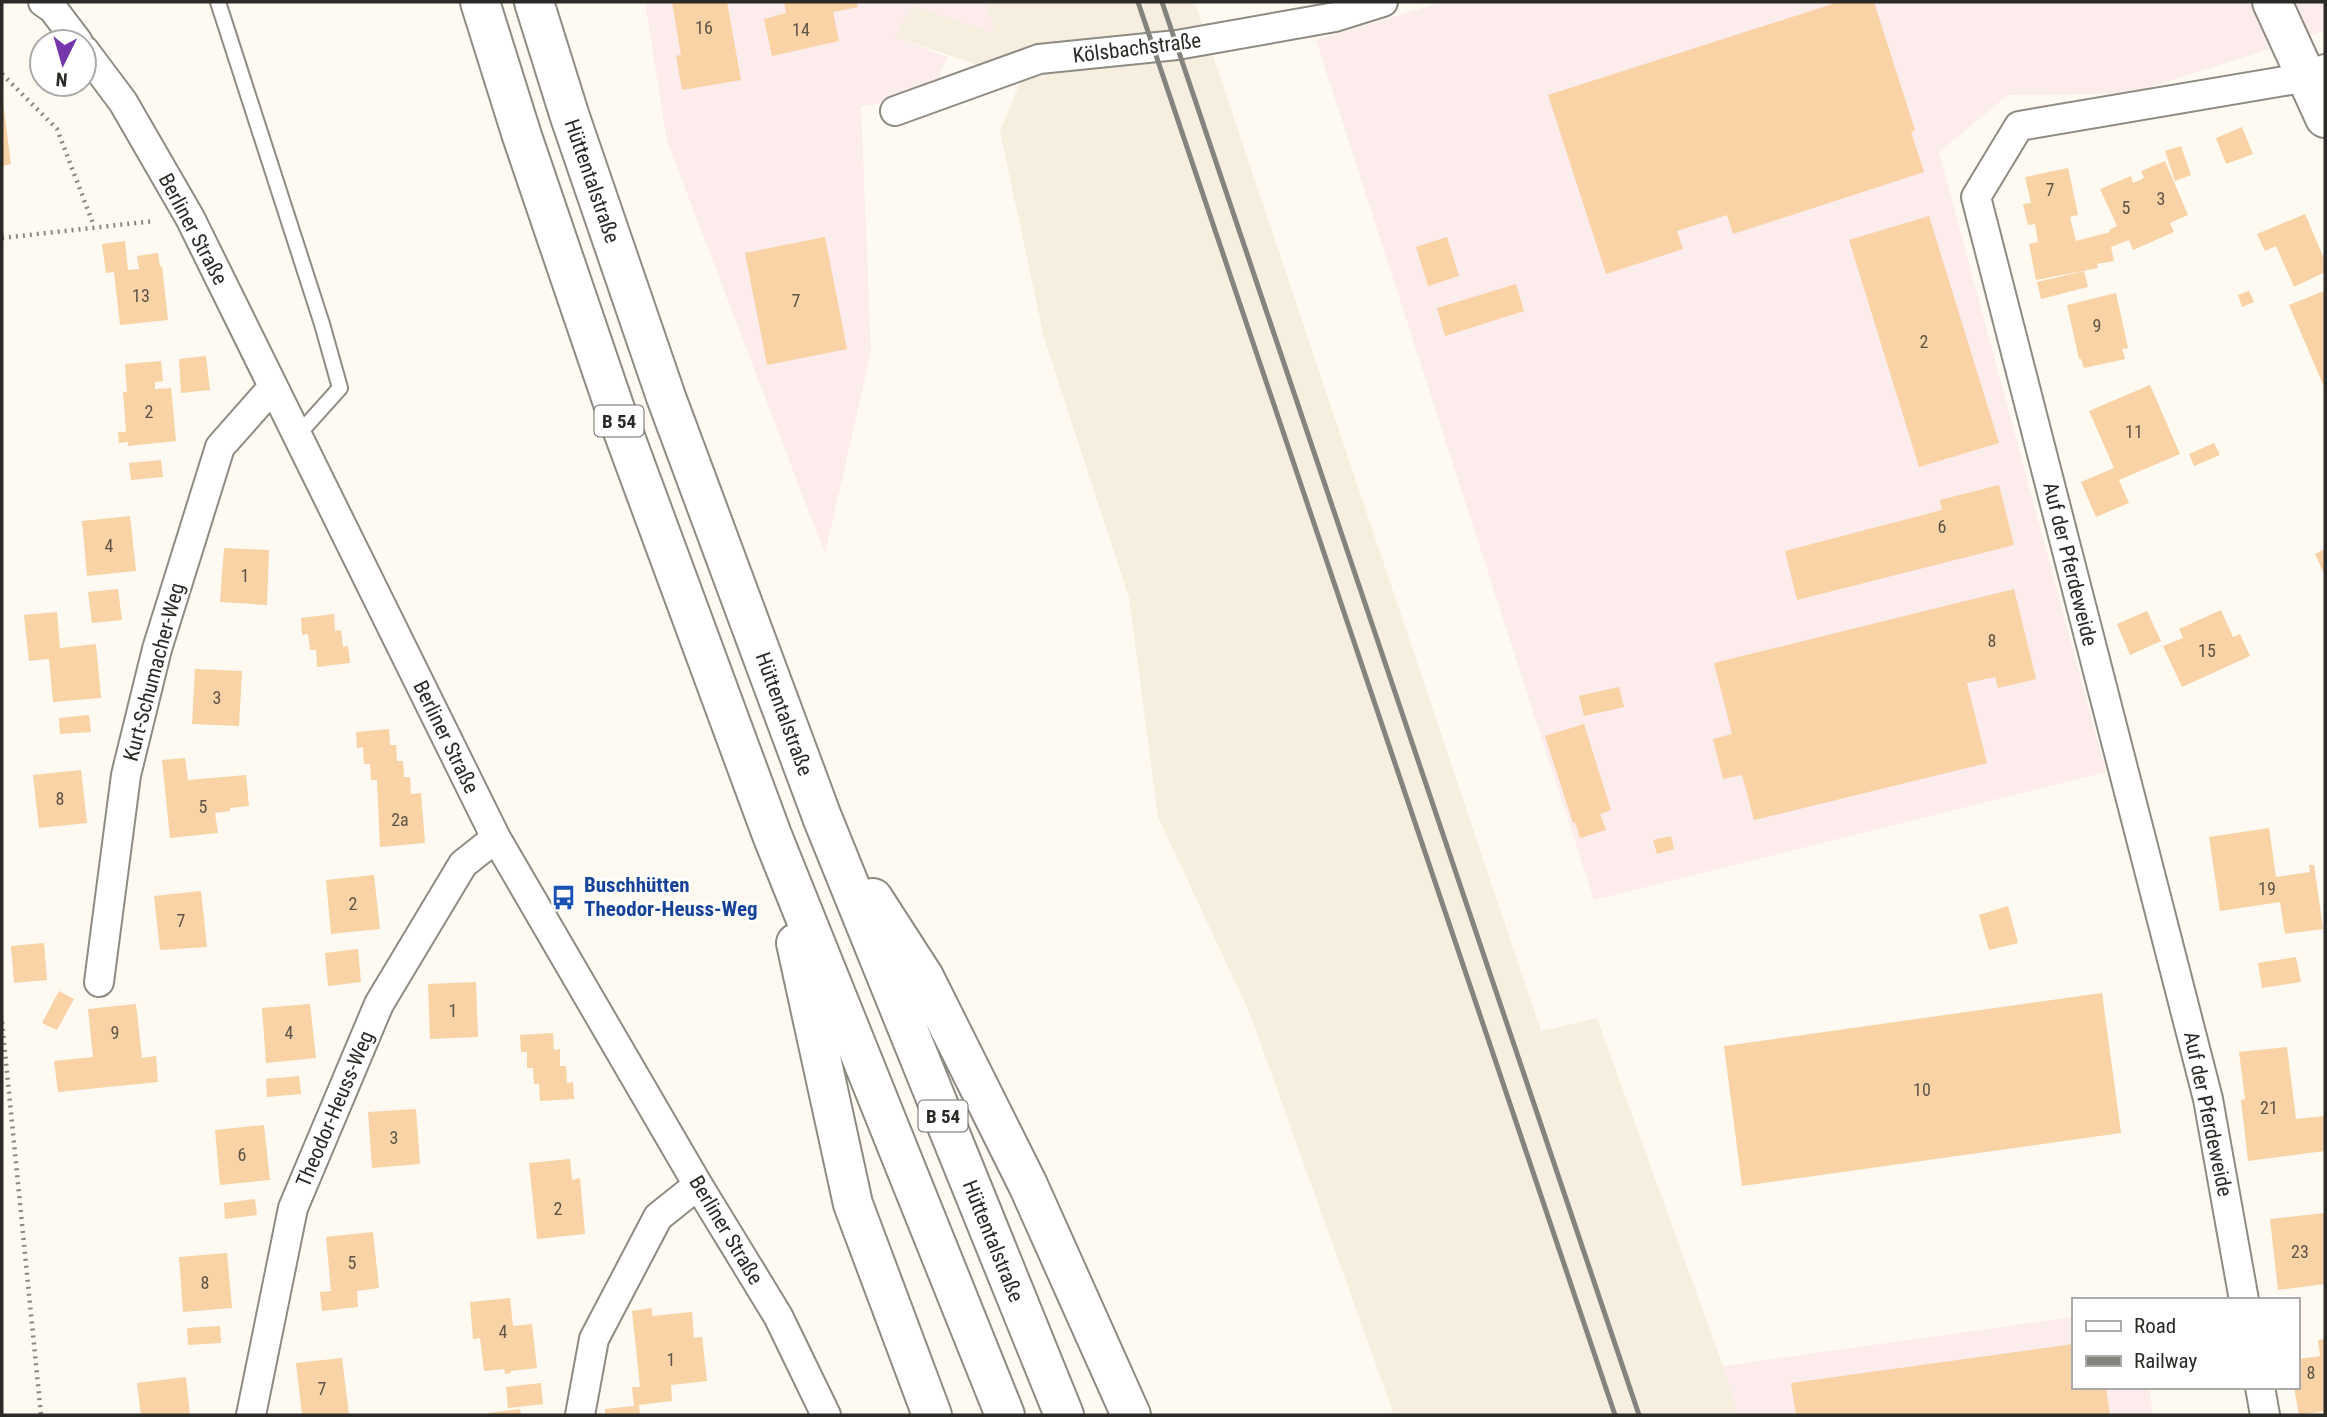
<svg xmlns="http://www.w3.org/2000/svg" width="2327" height="1417" viewBox="0 0 2327 1417" font-family="'Roboto Condensed',sans-serif">
<style>
.industrial{fill:#fceceb}
.built{fill:#f6efdf}
.building{fill:#f9d2a5}
.lines{fill:none;stroke-linecap:round;stroke-linejoin:round}
.lane-casing{stroke:#8e8b82;stroke-width:18}
.street-casing{stroke:#8e8b82;stroke-width:32}
.secondary-casing{stroke:#8e8b82;stroke-width:42}
.highway-casing{stroke:#8e8b82;stroke-width:42}
.path{stroke:#8a8881;stroke-width:4.5;stroke-dasharray:2 5;stroke-linecap:butt}
.lane{stroke:#fff;stroke-width:14}
.street{stroke:#fff;stroke-width:28}
.secondary{stroke:#fff;stroke-width:38}
.highway{stroke:#fff;stroke-width:38}
.rail{stroke:#85837d;stroke-width:5}
.labels{text-anchor:middle;stroke-width:5;stroke-linejoin:round;paint-order:stroke}
.number-label{font-size:18px;fill:#5e5446}
.shield{fill:#fff;stroke:#6b6a67;stroke-width:2}
.shield-label{font-size:19px;font-weight:bold;fill:#2b2a26}
.street-label{font-size:21px;fill:#2b2a26;stroke:#fff}
.transit-label{font-size:21px;font-weight:bold;fill:#164399;stroke:#fff;text-anchor:start}
</style>
<rect width="100%" height="100%" fill="#fefaf1"/>
<path class="industrial" d="M645 2H986L996 35 895 37 947 57 931 95 861 106 871 352 825 554 667 141Z
M1443 2H2325V31L2129 94 2008 95 1939 152 2106 772 1594 900 1316 40Z
M2073 1317V1387H2149L2153 1415H1738L1723 1366Z"/>
<path class="built" d="M986 2H1195L1541 1031 1597 1018 1723 1366 1738 1415H1394L1250 1014 1158 817 1129 598 1044 338 1000 131 1021 80 895 37 913 6 995 34Z"/>
<path class="building" d="M672 2H727L741 80 682 90 676 56 681 55Z
M784 2H857L858 7 833 12 839 41 772 56 764 19 786 13Z
M1839 2H1874L1915 130 1911 132 1924 172 1733 234 1727 215 1677 231 1683 249 1606 274 1548 95Z
M3 102 11 164 2 166V103Z
M2242 127 2253 154 2226 164 2216 138Z
M2181 146 2191 175 2175 181 2165 151Z
M2165 161 2188 215 2170 223 2174 232 2133 250 2129 240 2111 247 2114 261 2097 264 2098 268 2036 280 2029 244 2038 242 2035 224 2028 225 2023 204 2031 203 2025 177 2068 168 2078 215 2070 217 2076 241 2110 232 2109 230 2117 226 2100 189 2131 176 2133 183 2144 178 2141 171Z
M2305 214 2325 261V272L2294 287 2276 246 2265 251 2257 234Z
M1929 216 1999 443 1919 467 1849 240Z
M825 237 847 349 767 365 745 253Z
M1447 237 1459 276 1428 286 1416 247Z
M125 241 128 270 139 269 137 256 158 253 160 267 162 266 168 320 120 325 114 272 106 273 102 244Z
M2084 271 2088 287 2041 299 2037 282Z
M1516 284 1524 311 1445 336 1437 308Z
M2249 291 2254 302 2242 307 2238 295Z
M2324 291 2325 294V389L2289 305Z
M2116 293 2128 348 2122 349 2125 359 2084 368 2081 359H2079L2067 305Z
M206 356 210 390 181 393 179 359Z
M161 361 163 381 155 382V389L171 388 176 441 128 446V442L119 443 118 432H126L123 392H127L125 364Z
M2150 385 2180 454 2119 480 2129 503 2096 517 2081 482 2114 468 2089 411Z
M2214 443 2220 455 2194 466 2189 454Z
M161 460 163 477 131 480 129 463Z
M1999 485 2014 545 1797 600 1785 551 1942 510 1940 500Z
M130 516 136 571 87 576 82 521Z
M224 548 269 550 267 605 220 602Z
M2325 549V576L2315 554Z
M118 589 122 620 92 623 88 592Z
M2014 589 2036 679 1998 688 1995 677 1967 683 1987 763 1754 820 1742 775 1723 779 1713 739 1732 734 1714 663Z
M2221 610 2233 637 2240 634 2250 656 2182 687 2163 646 2183 638 2179 629Z
M2147 611 2161 641 2130 655 2117 624Z
M57 612 60 648 96 644 101 698 53 702 49 659 29 661 24 615Z
M334 614 335 631 341 630 343 647 348 646 350 663 317 667 316 650H310L308 634 302 635 301 618Z
M195 669 242 671 239 726 192 724Z
M1619 687 1624 707 1584 716 1579 696Z
M89 715 91 732 60 734 59 718Z
M1584 724 1611 810 1600 814 1606 830 1580 838 1575 822 1573 823 1545 736Z
M389 729 390 745H396L397 761H403L404 777H410L411 794 421 793 425 843 380 847 377 780H371L370 764H364L363 747 357 748 356 732Z
M185 758 188 780 246 775 249 806 230 808V811L215 813 218 833 170 838 162 760Z
M81 770 87 823 39 828 33 775Z
M2269 828 2276 877 2310 872 2309 865H2314L2323 929 2285 934 2280 902 2220 911 2209 837Z
M1671 836 1674 849 1657 854 1653 840Z
M374 875 380 929 331 934 326 880Z
M201 891 207 947 160 950 154 896Z
M2008 906 2018 943 1989 950 1979 915Z
M44 943 47 980 14 983 11 946Z
M358 949 361 982 328 986 325 953Z
M2296 957 2301 982 2262 988 2258 963Z
M476 982 478 1037 430 1039 428 984Z
M59 991 74 999 57 1030 42 1023Z
M2102 993 2121 1133 1742 1186 1724 1046Z
M136 1004 142 1058 156 1056 158 1082 58 1092 54 1061 93 1057 88 1009Z
M310 1004 316 1058 266 1063 262 1008Z
M553 1033 554 1050 560 1049V1066H566L567 1083 573 1082 574 1099 540 1101 539 1084H534L533 1068H527V1052H521L520 1035Z
M2287 1047 2296 1119 2325 1116V1151L2248 1161 2241 1100 2245 1099 2239 1052Z
M299 1076 301 1094 267 1097 266 1079Z
M416 1109 420 1164 372 1168 368 1112Z
M264 1125 270 1180 220 1185 215 1130Z
M570 1159 572 1180 580 1178 585 1234 537 1239 529 1163Z
M255 1199 257 1215 225 1219 224 1203Z
M2325 1213V1284L2278 1290 2270 1219Z
M373 1232 379 1288 357 1291 358 1307 322 1311 320 1292 331 1291 326 1237Z
M227 1253 232 1308 183 1312 179 1257Z
M510 1298 513 1326 532 1324 537 1368 511 1371V1373L505 1374 504 1369 484 1371 480 1338 473 1339 470 1302Z
M652 1308V1316L692 1312 694 1338 702 1337 707 1381 671 1385 672 1401 639 1405 640 1415H605V1409L634 1406 632 1387H640L632 1311Z
M220 1326 221 1343 188 1345 187 1328Z
M2325 1339V1411L2299 1415 2294 1387H2297V1359L2320 1356 2318 1340Z
M2073 1344V1387H2106L2110 1415H1796L1791 1383Z
M342 1358 349 1415H302L296 1363Z
M186 1377 190 1415H141L137 1383Z
M541 1383 543 1404 508 1408 506 1387Z
M520 1409 521 1415H489L488 1413Z"/>
<g class="lines">
<defs>
<path id="lane" d="M218 2 322 324 340 388 296 437"/>
<path id="street" d="M43 2 53 9 78 42
M84 50 123 102 190 218 496 838 698 1185 778 1316 826 1415
M895 111 1039 59 1177 45 1335 17 1383 2
M99 982 126 775 157 649 220 447 273 387
M2244 1300 2208 1099 1976 197 2019 126 2308 77 2325 69
M2260 1387 2265 1415
M251 1415 293 1208 379 1004 463 864 496 838
M580 1415 594 1339 658 1217 698 1185"/>
<path id="secondary" d="M2272 2 2325 118"/>
<path id="highway" d="M480 2 522 136 617 415 772 835 1005 1415
M534 2 570 117 666 397 822 817 1064 1415
M873 898 924 977 1028 1185 1131 1415
M796 943 853 1204 932 1415"/>
</defs>
<use href="#lane" class="lane-casing"/>
<use href="#street" class="street-casing"/>
<use href="#secondary" class="secondary-casing"/>
<use href="#highway" class="highway-casing"/>
<path class="path" d="M2 74 57 129 94 226
M2 238 154 221
M2 1022 41 1415"/>
<use href="#lane" class="lane"/>
<use href="#street" class="street"/>
<use href="#secondary" class="secondary"/>
<use href="#highway" class="highway"/>
<path class="rail" d="M1138 2 1615 1415
M1162 2 1639 1415"/>
</g>
<defs>
<symbol id="bus-bare" viewBox="-9 -9 18 18"><path d="M-5-6H5V4H4V6H2V4H-2V6H-4V4H-5ZM-3.5-4V0h7V-4ZM-3.5 1.2v1.5H-2V1.2ZM2 1.2v1.5H3.5V1.2Z" fill="#1a4fb4" stroke="#fff" stroke-width="2.5" paint-order="stroke"/></symbol>
</defs>
<g fill-rule="evenodd">
<use href="#bus-bare" x="546" y="880" width="35" height="35"/>
</g>
<g class="labels">
<g class="number-label">
<text x="704" y="34">16</text>
<text x="801" y="36">14</text>
<text x="2050" y="196">7</text>
<text x="2161" y="205">3</text>
<text x="2126" y="214">5</text>
<text x="141" y="302">13</text>
<text x="796" y="307">7</text>
<text x="2097" y="332">9</text>
<text x="1924" y="348">2</text>
<text x="149" y="418">2</text>
<text x="2134" y="438">11</text>
<text x="1942" y="533">6</text>
<text x="109" y="552">4</text>
<text x="245" y="582">1</text>
<text x="1992" y="647">8</text>
<text x="2207" y="657">15</text>
<text x="217" y="704">3</text>
<text x="60" y="805">8</text>
<text x="203" y="813">5</text>
<text x="400" y="826">2a</text>
<text x="2267" y="895">19</text>
<text x="353" y="910">2</text>
<text x="181" y="927">7</text>
<text x="453" y="1017">1</text>
<text x="115" y="1039">9</text>
<text x="289" y="1039">4</text>
<text x="1922" y="1096">10</text>
<text x="2269" y="1114">21</text>
<text x="394" y="1144">3</text>
<text x="242" y="1161">6</text>
<text x="558" y="1215">2</text>
<text x="2300" y="1258">23</text>
<text x="352" y="1269">5</text>
<text x="205" y="1289">8</text>
<text x="503" y="1338">4</text>
<text x="671" y="1366">1</text>
<text x="2311" y="1379">8</text>
<text x="322" y="1395">7</text>
</g>
<g class="shield">
<rect x="594.5" y="405.5" width="49" height="31" rx="5"/>
<rect x="918.5" y="1100.5" width="49" height="31" rx="5"/>
</g>
<g class="shield-label">
<text x="619" y="428">B 54</text>
<text x="943" y="1123">B 54</text>
</g>
<g class="street-label">
<text transform="translate(1137 48) rotate(-7)" y="7">Kölsbachstraße</text>
<text transform="translate(592 181) rotate(71)" y="7">Hüttentalstraße</text>
<text transform="translate(193 229) rotate(62)" y="7">Berliner Straße</text>
<text transform="translate(2070 564) rotate(76)" y="7">Auf der Pferdeweide</text>
<text transform="translate(154 672) rotate(-75)" y="7">Kurt-Schumacher-Weg</text>
<text transform="translate(784 714) rotate(70)" y="7">Hüttentalstraße</text>
<text transform="translate(446 737) rotate(64)" y="7">Berliner Straße</text>
<text transform="translate(335 1109) rotate(-67)" y="7">Theodor-Heuss-Weg</text>
<text transform="translate(2208 1114) rotate(78)" y="7">Auf der Pferdeweide</text>
<text transform="translate(726 1230) rotate(59)" y="7">Berliner Straße</text>
<text transform="translate(993 1241) rotate(68)" y="7">Hüttentalstraße</text>
</g>
<g class="transit-label">
<text x="584" y="892">Buschhütten<tspan x="584" dy="24">Theodor-Heuss-Weg</tspan></text>
</g>
</g>
<rect width="2327" height="1417" fill="none" stroke="#2b2a26" stroke-width="7"/>
<rect x="2072" y="1298" width="228" height="91" fill="#ffffff" stroke="#aaaaa8" stroke-width="2"/>
<rect x="2086" y="1321" width="35" height="10" fill="#ffffff" stroke="#aaaaa8" stroke-width="2"/>
<text x="2134" y="1333" font-size="21" fill="#2b2a26">Road</text>
<rect x="2086" y="1356" width="35" height="10" fill="#85837d" stroke="#aaaaa8" stroke-width="2"/>
<text x="2134" y="1368" font-size="21" fill="#2b2a26">Railway</text>
<g transform="translate(63 63) rotate(185)"><circle r="33" fill="#ffffff" stroke="#aaaaa8" stroke-width="2"/>
<path d="M0-5L12 26L0 18L-12 26Z" fill="#7637ac"/>
<text y="-10" font-size="19" font-weight="bold" text-anchor="middle" fill="#2b2a26">N</text>
</g>
</svg>
